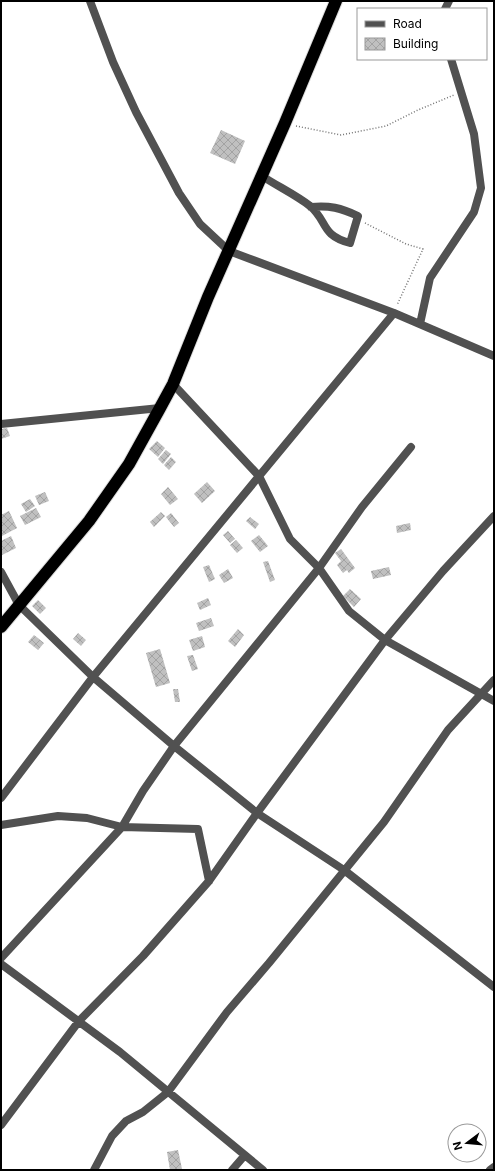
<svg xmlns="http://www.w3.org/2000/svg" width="495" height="1171" viewBox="0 0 495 1171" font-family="Inter,sans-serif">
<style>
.building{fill:url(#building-cross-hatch)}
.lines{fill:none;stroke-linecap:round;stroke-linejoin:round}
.highway-casing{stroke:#dbdbdb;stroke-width:14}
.path{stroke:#737373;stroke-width:1.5;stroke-dasharray:1 2;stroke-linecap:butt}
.street{stroke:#515151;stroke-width:8}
.highway{stroke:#000;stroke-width:12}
</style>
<defs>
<pattern id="building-cross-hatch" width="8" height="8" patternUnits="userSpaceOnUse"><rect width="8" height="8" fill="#c0c0c0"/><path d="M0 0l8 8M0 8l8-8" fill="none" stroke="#a3a3a3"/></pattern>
</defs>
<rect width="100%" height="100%" fill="#fff"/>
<path class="building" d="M221 130 245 141 235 164 210 153Z
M7 428 10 436 1 439V429Z
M157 441 165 448 158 457 149 449Z
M166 450 171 454 163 464 158 459Z
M171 457 176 462 169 470 164 465Z
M207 482 215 491 202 503 194 494Z
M168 487 178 499 170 505 161 494Z
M45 492 49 501 39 505 35 496Z
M30 499 35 506 26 512 21 504Z
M36 508 41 517 25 525 20 516Z
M9 511 17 528 2 536 1 515Z
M161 512 165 516 154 527 150 522Z
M171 513 179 523 174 527 166 517Z
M250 517 259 524 255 529 246 521Z
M410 523 411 530 397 533 396 526Z
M228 531 235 539 230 543 223 535Z
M259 535 268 546 260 552 251 541Z
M11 536 16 548 2 555 1 541Z
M236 540 243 548 237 553 230 545Z
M341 549 355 568 349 573 347 570 343 573 337 565 341 561 335 553Z
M268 561 275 580 270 582 263 562Z
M209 565 215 579 209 582 203 567Z
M389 567 391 575 373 579 371 571Z
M228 569 233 578 224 583 219 575Z
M350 589 361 599 354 607 343 596Z
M208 598 211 605 200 610 197 603Z
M38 600 46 608 40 614 32 606Z
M211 618 214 626 199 631 196 623Z
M238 629 244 635 235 647 228 641Z
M78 633 86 640 81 646 73 639Z
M34 635 44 643 38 650 28 642Z
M202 636 205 647 193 651 189 640Z
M160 649 170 683 156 687 146 653Z
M193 655 198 669 192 671 187 656Z
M173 689H178L180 702H175Z
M178 1150 182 1169 170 1170 167 1152Z"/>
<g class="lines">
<defs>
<path id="highway" d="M1 627 89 521 129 464 160 408 173 384 208 297 285 123 336 1"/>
</defs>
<use href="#highway" class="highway-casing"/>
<path class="path" d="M296 126 341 135 386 126 418 110 454 95
M365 223 406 244 423 249 397 305"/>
<path class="street" d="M90 1 113 62 136 112 179 193 200 224 229 251 394 313 494 356
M445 9 449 1
M262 176C277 186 296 195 310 206 328 221 320 235 350 243L358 216C341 208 329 205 311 207
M420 324 430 278 474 212 481 188 474 134 451 59
M173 384 259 476 290 539 319 568 349 611 385 640 494 701
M1 424 160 408
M1 572 19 605 93 677 174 746 257 813 344 870 494 987
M1 798 93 677 394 313
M1 825 58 816 87 818 122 827 198 829 209 881
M1 958 122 827 143 791 174 746 319 568 362 507 411 447
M1 964 120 1052 263 1170
M1 1125 79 1021 143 956 209 881 257 813 385 640 443 571 494 516
M94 1170 112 1136 126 1121 143 1112 168 1092 227 1012 269 963 384 822 448 730 494 680
M232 1170 245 1155
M490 1170 494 1167"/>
<use href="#highway" class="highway"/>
</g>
<rect width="495" height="1171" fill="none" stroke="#000000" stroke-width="4"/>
<rect x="357" y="8" width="130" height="52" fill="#ffffff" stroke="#999999"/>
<rect x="365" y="21" width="20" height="6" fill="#515151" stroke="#999999"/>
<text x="393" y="28" font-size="12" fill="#000000">Road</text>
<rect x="365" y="38" width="20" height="12" fill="url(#building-cross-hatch)" stroke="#999999"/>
<text x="393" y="48" font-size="12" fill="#000000">Building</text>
<g transform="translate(467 1143) rotate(254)"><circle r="19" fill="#ffffff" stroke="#999999"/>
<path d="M0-3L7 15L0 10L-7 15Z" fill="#000000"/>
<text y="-6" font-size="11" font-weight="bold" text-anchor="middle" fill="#000000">N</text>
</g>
</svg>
